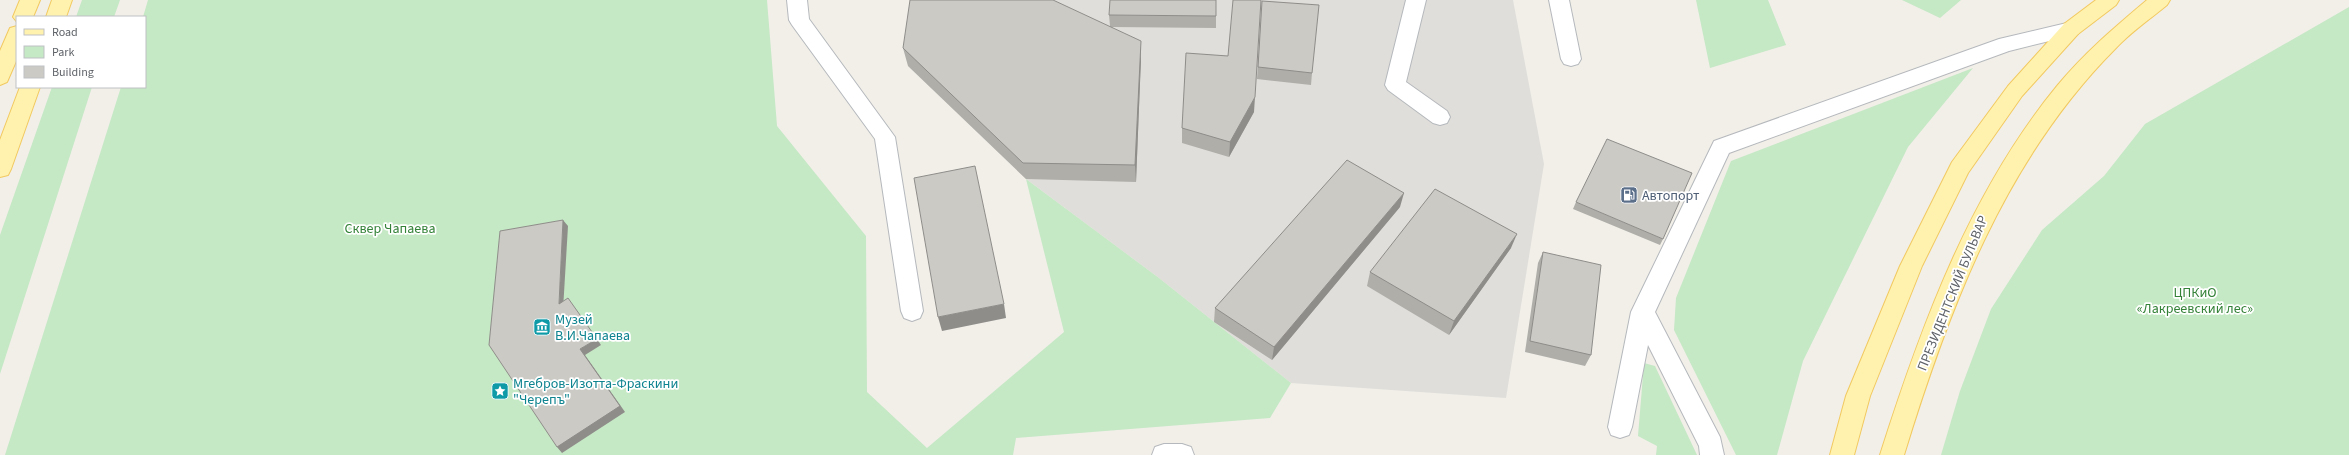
<svg xmlns="http://www.w3.org/2000/svg" width="2349" height="455" viewBox="0 0 2349 455" font-family="'Source Sans 3',sans-serif">
<style>
.industrial{fill:#e0deda}
.green{fill:#c5e8c5}
.lines{fill:none;stroke-linecap:round;stroke-linejoin:round}
.minor-casing{stroke:#b5b8bc;stroke-width:2}
.major-casing{stroke:#f2c960;stroke-width:2}
.minor{fill:#fff;fill-rule:evenodd}
.major{fill:#fff2af;fill-rule:evenodd}
.wall{fill:#afaea9}
.shaded-wall{fill:#8f8d8a}
.building{fill:#cccac5;stroke:#8f8d8a}
.labels{text-anchor:middle;stroke-width:3.5;stroke-linejoin:round;paint-order:stroke}
.service-label{font-size:14px;fill:#4e5e75;stroke:#fff;text-anchor:start}
.park-label{font-size:14px;fill:#348238;stroke:#fff}
.street-label{font-size:14px;fill:#5f6368;stroke:#fff}
.culture-label{font-size:14px;fill:#0d838f;stroke:#fff;text-anchor:start}
</style>
<rect width="100%" height="100%" fill="#f1efe8"/>
<path class="industrial" d="M916 0H1513L1544 164 1506 398 1291 383 1159 278 1026 179 908 66Z"/>
<path class="green" d="M82 0H120L114 17H76Z
M148 0H767L777 126 866 236 867 392 927 448 1064 332 1026 179 1159 278 1291 383 1270 418 1016 438 1013 455H5L121 87H145V17H143Z
M1696 0H1768L1786 45 1710 68Z
M1902 0H1961L1940 18Z
M2349 7V455H1941L1960 391 1991 309 2042 230 2104 176 2145 124Z
M1973 68 1908 147 1803 361 1777 455H1736L1674 330 1676 298 1731 161Z
M52 87H92L0 374V235Z
M1644 363 1655 366 1697 455H1656L1657 446 1638 436Z"/>
<g class="lines">
<defs>
<path id="minor" d="M787 0H807L809 19 895 137 923 311 920 318 912 321 904 318 901 311 875 139 792 25 789 20Z
M1406 0H1426L1406 82 1447 111 1450 117 1447 123 1440 125 1433 123 1388 90 1385 85Z
M1549 0H1569L1581 59 1578 64 1571 66 1564 64 1561 59Z
M2071 22 2078 24 2081 29 2078 34 2009 51 1729 153 1655 312 1720 437 1724 455H1700L1699 446 1648 345 1632 427 1629 435 1620 438 1611 435 1608 427 1631 312 1714 141 1999 39Z
M1164 444H1182L1191 447 1194 455H1152L1155 447Z"/>
<path id="major" d="M20 0H40L33 17H17V22L13 17Z
M52 0H72L66 17H46Z
M2096 0H2119L2116 5 2078 34 2022 96 1968 173 1922 266 1870 396 1854 455H1830L1846 396 1900 266 1952 162 2008 86 2064 24Z
M2147 0H2170L2167 5C2150 19 2131 32 2116 48 2005 159 1949 308 1904 455H1880C1921 326 1970 192 2057 86 2084 53 2115 27 2147 0Z
M17 26V59L7 82 0 85V51L10 28Z
M20 87H40L11 169 8 175 0 177V140Z"/>
</defs>
<use href="#minor" class="minor-casing"/>
<use href="#major" class="major-casing"/>
<use href="#minor" class="minor"/>
<use href="#major" class="major"/>
</g>
<path class="wall" d="M1261 14 1312 73 1311 85 1257 79Z
M1109 15 1216 16V28L1112 27 1141 58 1136 182 1026 179 908 66 903 48 1110 26Z
M1254 112 1229 157 1182 143V128Z
M1576 202 1663 239 1660 245 1573 209Z
M1400 207 1272 360 1214 322 1215 308Z
M1511 248 1449 335 1367 286 1370 272Z
M1543 252 1591 355 1585 366 1525 352 1538 263Z"/>
<path class="shaded-wall" d="M1141 41V58L1136 182 1135 165Z
M1255 97 1254 112 1229 157 1230 142Z
M1404 193 1400 207 1272 360 1274 347Z
M563 220 568 226 563 310 559 304Z
M1517 234 1511 248 1449 335 1454 321Z
M1004 304 1006 318 942 331 938 317Z
M597 339 601 345 585 355 625 412 562 453 557 447 580 349Z"/>
<path class="building" d="M910 0H1053L1141 41 1135 165 1023 163 903 48Z
M1110 0H1216V16L1109 15Z
M1233 0H1261L1255 97 1230 142 1182 128 1186 53 1228 56Z
M1262 1 1319 5 1312 73 1258 67Z
M1607 139 1692 173 1663 239 1576 202Z
M1347 160 1404 193 1274 347 1215 308Z
M975 166 1004 304 938 317 914 178Z
M1435 189 1517 234 1454 321 1370 272Z
M563 220 559 304 568 298 597 339 580 349 620 406 557 447 489 345 500 231Z
M1543 252 1601 265 1591 355 1530 341Z"/>
<defs>
<symbol id="fuel-square" viewBox="-11 -11 22 22"><rect x="-9" y="-9" width="18" height="18" rx="4" fill="#5c6f8a" stroke="#fff"/><path d="M-5.5-6h7V0h2V4h1.3V-2.5L3-4.5l.8-.8L6-3V5H2.5V1h-1V6h-7ZM-4.2-4.7v3.2H.2V-4.7Z" fill="#fff"/></symbol>
<symbol id="museum-square" viewBox="-11 -11 22 22"><rect x="-9" y="-9" width="18" height="18" rx="4" fill="#0f9aa8" stroke="#fff"/><path d="M0-6L6-3V-2H-6V-3ZM-5-1h2V3h-2ZM-1-1h2V3h-2ZM3-1h2V3H3ZM-6 4H6V6H-6Z" fill="#fff"/></symbol>
<symbol id="sight-square" viewBox="-11 -11 22 22"><rect x="-9" y="-9" width="18" height="18" rx="4" fill="#0f9aa8" stroke="#fff"/><path d="M0-6L1.8-2.2L6-1.7L2.9 1.2L3.7 5.4L0 3.3L-3.7 5.4L-2.9 1.2L-6-1.7L-1.8-2.2Z" fill="#fff"/></symbol>
</defs>
<g fill-rule="evenodd">
<use href="#fuel-square" x="1619" y="185" width="20" height="20"/>
<use href="#museum-square" x="532" y="317" width="20" height="20"/>
<use href="#sight-square" x="490" y="381" width="20" height="20"/>
</g>
<g class="labels">
<g class="service-label">
<text x="1642" y="200">Автопорт</text>
</g>
<g class="park-label">
<text x="390" y="233">Сквер Чапаева</text>
<text x="2195" y="297">ЦПКиО<tspan x="2195" dy="16">«Лакреевский лес»</tspan></text>
</g>
<g class="street-label">
<text transform="translate(1952 293) rotate(-68)" y="5">ПРЕЗИДЕНТСКИЙ БУЛЬВАР</text>
</g>
<g class="culture-label">
<text x="555" y="324">Музей<tspan x="555" dy="16">В.И.Чапаева</tspan></text>
<text x="513" y="388">Мгебров-Изотта-Фраскини<tspan x="513" dy="16">"Черепъ"</tspan></text>
</g>
</g>
<rect x="16" y="16" width="130" height="72" fill="#ffffff" stroke="#bfc1c3"/>
<rect x="24" y="29" width="20" height="6" fill="#fff2af" stroke="#bfc1c3"/>
<text x="52" y="36" font-size="12" fill="#5f6368">Road</text>
<rect x="24" y="46" width="20" height="12" fill="#c5e8c5" stroke="#bfc1c3"/>
<text x="52" y="56" font-size="12" fill="#5f6368">Park</text>
<rect x="24" y="66" width="20" height="12" fill="#cccac5" stroke="#bfc1c3"/>
<text x="52" y="76" font-size="12" fill="#5f6368">Building</text>
</svg>
